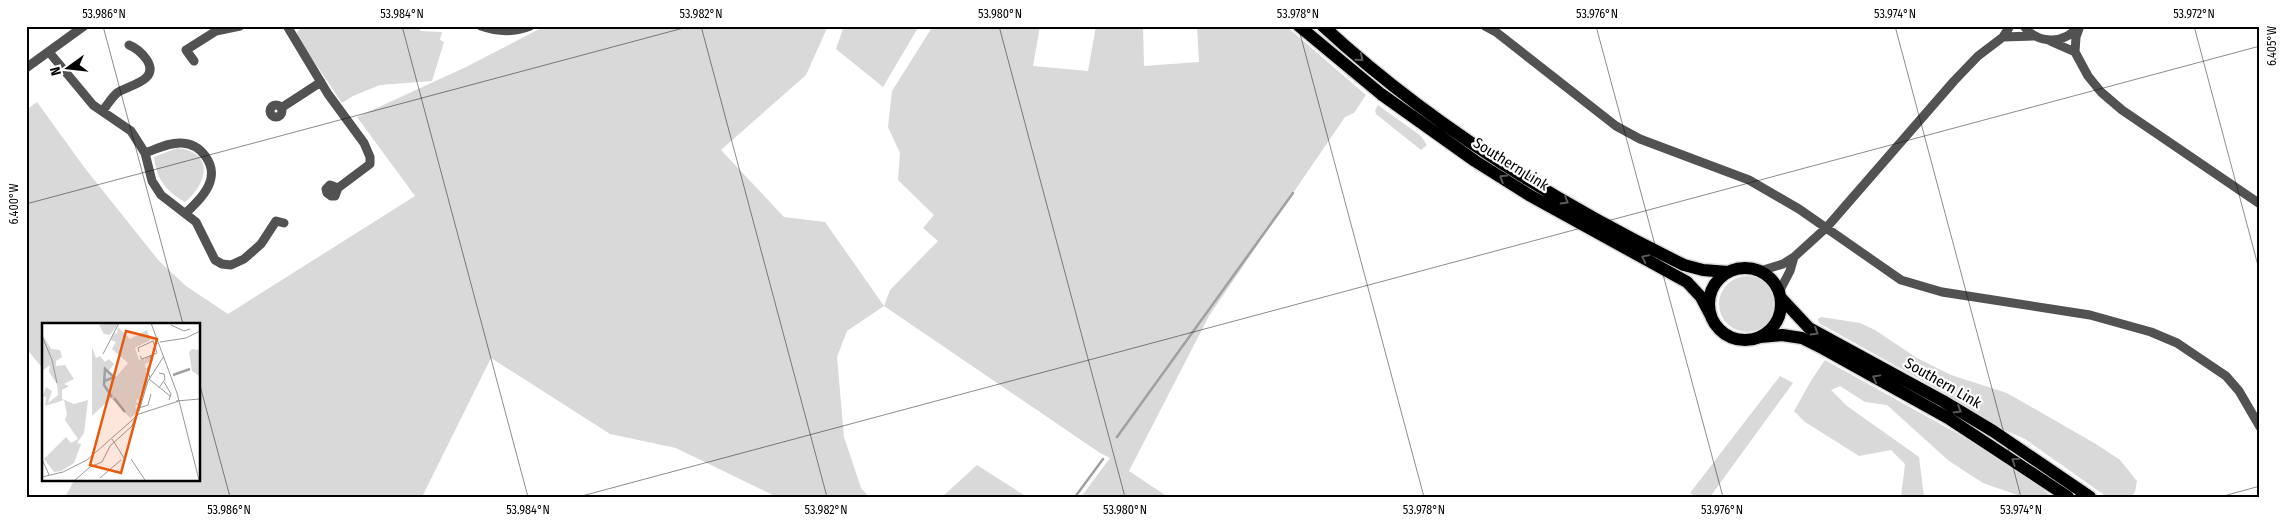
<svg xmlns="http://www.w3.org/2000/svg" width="2286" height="523" viewBox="0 0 2286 523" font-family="'Fira Sans Condensed',sans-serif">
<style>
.green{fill:#d9d9d9}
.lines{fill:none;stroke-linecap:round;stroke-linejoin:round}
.stream{stroke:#a0a0a0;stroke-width:2.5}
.primary-casing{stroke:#dbdbdb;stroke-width:15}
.minor{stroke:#525252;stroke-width:9}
.primary{stroke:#000;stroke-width:12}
.oneway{stroke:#595959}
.ticks{fill:none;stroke:#000;stroke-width:1;stroke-opacity:0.45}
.labels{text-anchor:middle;stroke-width:4.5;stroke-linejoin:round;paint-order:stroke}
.street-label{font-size:15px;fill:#000;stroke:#fff}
.inset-river{fill:none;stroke:#a0a0a0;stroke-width:2.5}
.inset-road{fill:none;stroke:#999;stroke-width:1}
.view{fill:#e8590c;fill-opacity:0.15;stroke:#e8590c;stroke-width:2.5}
.inset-edge{fill:none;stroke:#000;stroke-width:2.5}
.neatline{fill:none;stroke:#000;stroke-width:2}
.ticks-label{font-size:12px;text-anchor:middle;fill:#000}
</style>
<rect width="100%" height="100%" fill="#fff"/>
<path class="green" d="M303 26H421L420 31 442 32 440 40 444 42 432 81 380 85 353 96 342 103 298 38 297 32Z
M545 26H828L806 75 721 150 784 217 825 222 884 306 890 290 938 241 923 228 934 215 898 180 900 153 888 127 892 91 933 26H1040L1033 66 1088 71 1096 26H1143L1144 66 1199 62 1197 26H1286L1366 95 1354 113 1345 117 1209 316 1129 471 1168 497H1081L1110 458 1100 453 884 306 847 331 837 357 844 437 861 488 869 497H777L676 448 610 434 491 358 422 497H65L75 479H199V324H44V370L26 348V110L37 102 84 167 159 261 186 286 228 314 415 196 357 117 466 67Z
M844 26H919L883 87 836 49Z
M1378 105 1421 136 1427 145 1421 150 1376 114 1375 110Z
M177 148C215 152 208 183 185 202 167 192 156 179 154 157Z
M1719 304a28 28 0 1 1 56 0a28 28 0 1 1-56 0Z
M1821 317 1860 323 1875 330 1917 358 1951 375 2007 393 2096 444 2120 460 2137 481 2135 492 2131 497H2107L2025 439 2002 429 1946 394 1819 323 1818 319Z
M1825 360 2014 465 2052 497H2023L1983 483 1949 461 1887 405 1865 402 1840 386 1831 390 1847 406 1919 457 1924 497H1901L1905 464 1891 450 1859 456 1805 422 1794 411 1812 379Z
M1780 376 1793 383 1710 497H1697L1690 493Z
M977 465 1027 497H942Z"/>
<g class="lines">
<path class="stream" d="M1117 437 1293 193
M1075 497 1103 459"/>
<defs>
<path id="primary" d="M1299 26 1381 94 1475 161 1529 195 1687 282 1701 297 1711 316
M1323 26C1429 124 1555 202 1684 265L1703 270 1728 272
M1709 304a36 36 0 1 1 72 0a36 36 0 1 1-72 0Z
M1781 298 1809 328 1943 401 1993 431 2090 497
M1760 337 1782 335 1802 338 1824 349 1948 418 2068 497"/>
</defs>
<use href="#primary" class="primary-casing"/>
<path class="minor" d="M287 26 328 94 364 143 370 157V164L338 188 335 196H331L327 193 326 189 330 185 338 188
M481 26C498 32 513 33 530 26
M1485 26 1496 32 1616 126 1640 139 1749 180 1799 209 1901 280 1942 292 2090 315 2151 332 2177 343 2226 376 2239 391 2260 427
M2024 26C2036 44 2066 45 2078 26
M2003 37 2034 36
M2050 41 2075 52 2076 37 2080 26
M49 52 93 105 131 131 145 153 152 181 161 195 196 222 215 260 222 264 231 265 244 259 261 244 276 221 284 223
M2075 52 2088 76 2101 92 2122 110 2260 204
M194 61 186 50 216 31 240 26
M26 68 84 26
M270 111a6 6 0 1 1 12 0a6 6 0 1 1-12 0Z
M281 108 321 82
M102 111C107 106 111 98 117 93 128 85 160 81 147 60 142 53 137 48 129 45
M145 153C157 149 169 142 182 143 201 144 216 164 210 182 206 194 195 204 186 213
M1760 271 1783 264 1794 257 1827 227 1954 81 1978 56 2003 37 2010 26
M1779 292 1790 271 1794 257"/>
<use href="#primary" class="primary"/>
</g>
<defs><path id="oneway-chevron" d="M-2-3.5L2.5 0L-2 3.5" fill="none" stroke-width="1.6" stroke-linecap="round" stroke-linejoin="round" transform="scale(1.25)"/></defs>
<g class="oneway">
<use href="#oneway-chevron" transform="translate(1360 58) rotate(40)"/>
<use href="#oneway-chevron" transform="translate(1503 178) rotate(-148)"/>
<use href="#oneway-chevron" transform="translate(1565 201) rotate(31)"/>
<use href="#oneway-chevron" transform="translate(1645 258) rotate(-154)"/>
<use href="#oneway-chevron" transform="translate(1815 332) rotate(31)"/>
<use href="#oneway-chevron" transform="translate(1876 378) rotate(-151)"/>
<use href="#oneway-chevron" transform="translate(1958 410) rotate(31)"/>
<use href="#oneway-chevron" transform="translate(2015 461) rotate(-146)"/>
</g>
<path class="ticks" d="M103 26 183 324M402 26 528 497M701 26 827 497M999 26 1125 497M1298 26 1424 497M1596 26 1723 497M1895 26 2021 497M2194 26 2260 273M26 204 691 26M199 382 230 497M578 497 2260 46M2220 497 2260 486"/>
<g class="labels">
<g class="street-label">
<text transform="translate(1511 164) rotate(32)" y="5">Southern Link</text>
<text transform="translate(1943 383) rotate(30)" y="5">Southern Link</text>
</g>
</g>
<g transform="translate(42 323)">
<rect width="158" height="158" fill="#fff"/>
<path d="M63 0H77L68 12 62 11 57 2ZM76 4 88 16 105 7 108 17 93 25 97 37 102 35 103 39V35L109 32 110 38 103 41 106 58 101 72 98 70 99 78 95 76 94 79 98 81 93 83 96 89 88 95 69 75 50 93V24L54 35 58 33 63 39 67 36 72 41 67 48 63 45 61 48 63 46 71 53 63 57 62 60 74 54 86 40 70 26 74 19 69 17 72 10 75 11ZM0 11 9 26 18 27 20 34 14 38V43L23 42 32 56 22 61 27 63 20 67V76L32 81 46 77 42 110 35 120 39 121 32 140 19 148 12 149 2 136 24 114 29 120 36 116 23 97 19 109 25 91 22 77 3 83 4 74 1 73 4 64 10 68 6 80 16 72 15 61 7 49 8 42 0 48ZM150 26 157 27V53L150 48 147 29Z" fill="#d9d9d9"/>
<path class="inset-river" d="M131 52 148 46M63 58 72 54 63 46 62 62 70 74M72 75 83 89"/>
<path class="inset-road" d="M109 0 135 70 157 157M129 2 142 8 148 6M0 13 10 37 15 60M118 19 144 15 158 8M97 29 96 25 111 18M61 31 77 0M98 33 100 36 115 30 111 18M108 33 110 38 105 46 108 55M117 50 122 51 123 56 117 65M107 56 128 73M122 59 129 71 127 77M134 78 158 76M97 85 106 82 109 71M97 88 106 58 122 33M70 116 82 135M0 136 7 152M89 136 103 157M0 154 21 149 45 137 97 91 137 78M58 155 79 137M33 157 48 144 60 139 68 123 90 103 93 95"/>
<path class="view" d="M84 8 115 16 79 150 48 142Z"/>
<rect width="158" height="158" class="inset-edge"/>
</g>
<rect width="2286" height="523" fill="none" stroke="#ffffff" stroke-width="55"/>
<g transform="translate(68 68) rotate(255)" stroke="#ffffff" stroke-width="4" paint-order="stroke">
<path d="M0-4L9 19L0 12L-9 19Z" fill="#000000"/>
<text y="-8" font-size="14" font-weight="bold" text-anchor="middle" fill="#000000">N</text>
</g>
<rect x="28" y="28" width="2230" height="468" class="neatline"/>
<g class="ticks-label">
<text x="104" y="18">53.986°N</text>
<text x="402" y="18">53.984°N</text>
<text x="701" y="18">53.982°N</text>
<text x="1000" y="18">53.980°N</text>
<text x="1298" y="18">53.978°N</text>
<text x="1597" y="18">53.976°N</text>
<text x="1895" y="18">53.974°N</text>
<text x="2194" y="18">53.972°N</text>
<text transform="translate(2272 46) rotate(-90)" y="4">6.405°W</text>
<text transform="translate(14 204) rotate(-90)" y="4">6.400°W</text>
<text x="229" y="514">53.986°N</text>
<text x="528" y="514">53.984°N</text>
<text x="826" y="514">53.982°N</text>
<text x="1125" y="514">53.980°N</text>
<text x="1424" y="514">53.978°N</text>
<text x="1722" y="514">53.976°N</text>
<text x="2021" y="514">53.974°N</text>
</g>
</svg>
